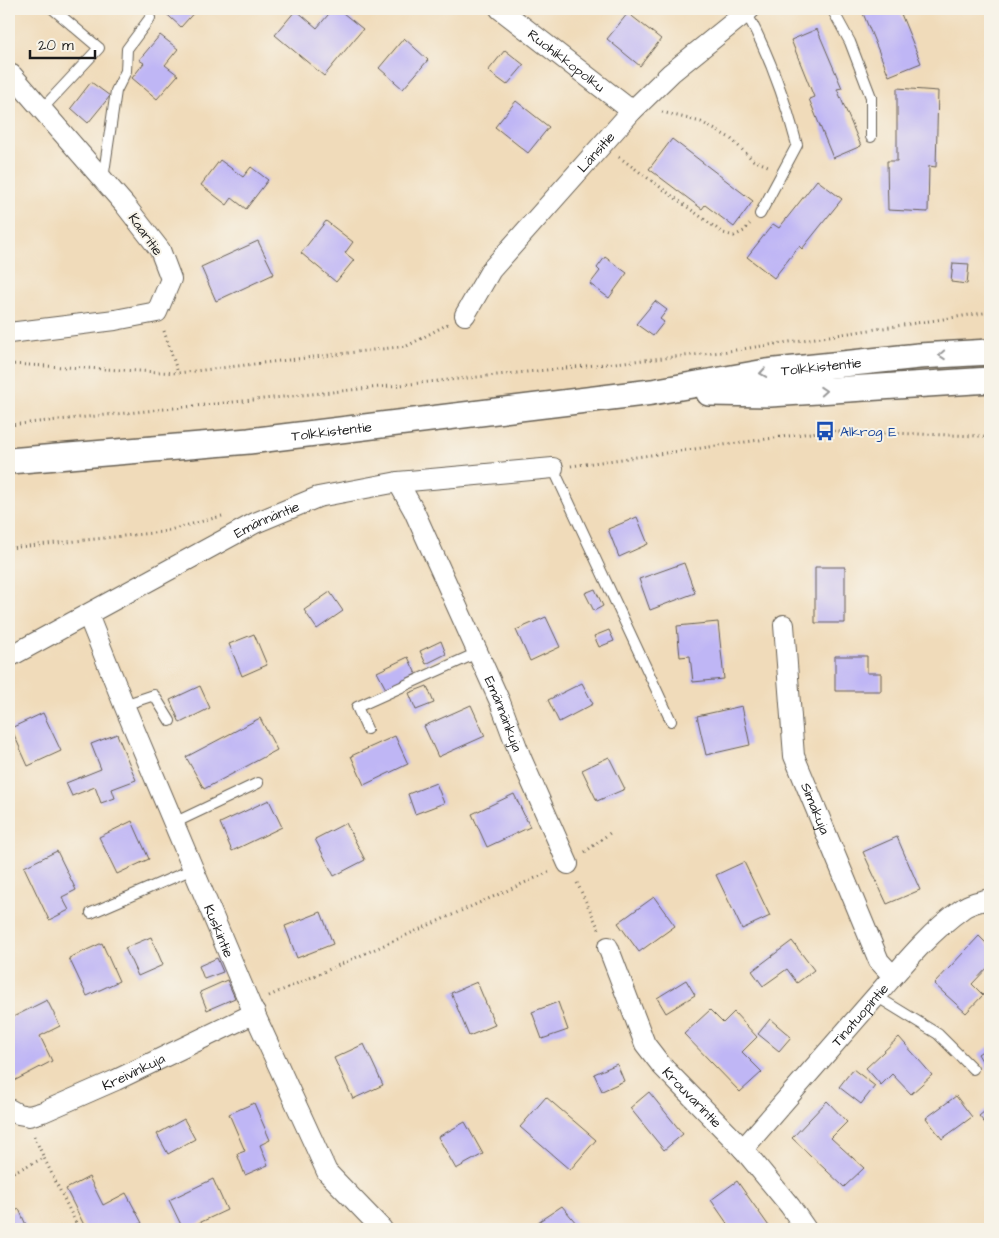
<svg xmlns="http://www.w3.org/2000/svg" width="999" height="1238" viewBox="0 0 999 1238" font-family="'Architects Daughter',sans-serif">
<style>
.building{fill:#bfb6f5}
.lines{fill:none;stroke-linecap:round;stroke-linejoin:round}
.service-casing{stroke:#665f53;stroke-width:12}
.minor-casing{stroke:#665f53;stroke-width:22}
.tertiary-casing{stroke:#665f53;stroke-width:28}
.path{stroke:#665f53;stroke-width:3;stroke-dasharray:1 4;stroke-linecap:butt}
.service{stroke:#fff;stroke-width:10}
.minor{stroke:#fff;stroke-width:20}
.tertiary{stroke:#fff;stroke-width:25}
.oneway{stroke:#999}
.labels{text-anchor:middle;stroke-width:4;stroke-linejoin:round;paint-order:stroke}
.street-label{font-size:14px;fill:#1c1c1c;stroke:#f7f3e8}
.transit-label{font-size:14px;fill:#164399;stroke:#f7f3e8;text-anchor:start}
</style>
<rect width="100%" height="100%" fill="#f7f3e8"/>
<filter id="ink" filterUnits="userSpaceOnUse"><feTurbulence type="fractalNoise" baseFrequency=".02" numOctaves="2"/><feDisplacementMap in="SourceGraphic" scale="10" xChannelSelector="R" yChannelSelector="G"/><feConvolveMatrix kernelMatrix="1 2 1 2 8 2 1 2 1" color-interpolation-filters="sRGB"/></filter>
<filter id="wash" filterUnits="userSpaceOnUse"><feTurbulence type="fractalNoise" baseFrequency=".0096" numOctaves="4" result="noise"/><feDisplacementMap in="SourceGraphic" scale="20" xChannelSelector="R" yChannelSelector="G"/><feGaussianBlur stdDeviation="1.12" result="paint"/><feColorMatrix in="noise" values="0 0 0 0 0 0 0 0 0 0 0 0 0 0 0 0 0 1.4 0 .05"/><feComposite in="paint" operator="in"/></filter>
<g filter="url(#wash)">
<rect width="100%" height="100%" fill="#f0dbba"/>
<g id="blocks">
<path class="building" d="M161 9H197L181 27Z
M333 9H338L363 29 324 76 275 35 296 10 317 28Z
M867 9H899L921 63 889 76 862 11Z
M628 13 661 39 640 66 607 39Z
M817 29 842 88 837 89 861 146 833 158 809 99 814 97 791 40Z
M160 35 178 49 165 65 178 75 157 99 132 78 144 63 139 60Z
M404 38 428 60 403 89 379 68Z
M505 50 524 65 507 85 488 71Z
M91 82 110 96 88 123 71 108Z
M897 88 938 91 936 167 929 166 928 212 888 210 887 161H897Z
M516 101 549 127 528 153 495 127Z
M672 139 753 201 734 227 705 205 702 209 649 169Z
M220 160 243 177 251 167 268 180 246 209 232 198 227 205 201 185Z
M817 180 842 199 802 249 799 246 774 278 747 257 773 224 779 228Z
M326 221 353 242 345 253 354 260 336 282 301 253Z
M258 241 274 274 216 301 201 267Z
M605 257 627 273 609 298 590 284 600 271 597 268Z
M953 263 969 264 967 284 951 282Z
M655 301 667 310 660 319 664 322 653 336 636 324Z
M637 517 648 544 619 557 608 529Z
M684 563 695 593 650 610 639 579Z
M815 567H845V623H815Z
M595 589 603 606 594 611 585 593Z
M330 592 343 611 317 629 304 610Z
M546 617 560 647 530 661 516 630Z
M718 622 724 679 693 682 690 656 680 657 677 626Z
M609 630 614 641 599 647 594 636Z
M254 634 267 665 242 676 229 644Z
M441 641 446 654 426 664 420 651Z
M835 656H867V673H881V691H835Z
M408 657 416 674 386 689 377 672Z
M582 683 593 704 559 722 548 700Z
M200 686 210 708 180 723 170 700Z
M427 686 434 703 416 710 409 693Z
M471 705 485 736 438 757 424 726Z
M742 706 750 745 706 755 697 716Z
M43 713 61 751 28 766 11 728Z
M260 718 277 750 204 789 186 757Z
M117 734 136 780 112 789 115 798 101 803 95 787 72 796 66 783 101 769 91 744Z
M395 736 408 764 364 785 351 756Z
M609 757 625 789 597 801 582 770Z
M436 783 444 803 415 814 408 794Z
M514 794 530 827 487 847 472 814Z
M269 800 282 827 232 851 220 823Z
M132 821 149 859 117 874 99 837Z
M346 823 365 860 334 876 315 839Z
M897 837 920 890 887 904 863 852Z
M57 851 76 890 62 897 69 910 49 920 24 867Z
M744 862 770 916 742 929 716 875Z
M654 897 675 926 639 952 618 923Z
M321 912 333 944 297 958 285 926Z
M979 936 990 947V965L972 984 983 995 966 1013 934 984Z
M151 937 163 965 138 976 125 948Z
M792 941 814 970 797 983 787 969 763 986 752 971Z
M102 943 119 981 87 996 69 958Z
M217 958 223 972 204 979 199 966Z
M227 980 235 998 207 1010 200 992Z
M686 980 695 995 666 1013 657 998Z
M477 982 495 1025 469 1036 451 993Z
M47 1000 60 1026 40 1036 52 1061 10 1083 9 1079V1019Z
M558 1002 568 1030 542 1039 532 1012Z
M710 1010 723 1023 734 1012 757 1037 742 1052 762 1072 740 1092 684 1034Z
M770 1019 791 1037 779 1051 758 1034Z
M899 1037 932 1075 911 1094 892 1074 881 1085 866 1068Z
M364 1044 383 1085 353 1099 334 1058Z
M990 1046V1070L988 1071 978 1054Z
M617 1064 624 1081 602 1091 594 1074Z
M853 1069 875 1086 861 1104 839 1087Z
M649 1092 683 1134 664 1150 630 1108Z
M956 1096 972 1117 942 1139 926 1118Z
M546 1097 596 1140 570 1170 520 1127Z
M827 1101 847 1122 831 1138 864 1168 844 1187 792 1138Z
M254 1103 270 1140 260 1145 268 1165 245 1175 237 1154 245 1151 229 1114Z
M990 1107V1129L979 1116Z
M184 1119 195 1139 168 1154 157 1134Z
M465 1122 483 1154 456 1169 438 1137Z
M89 1177 103 1205 126 1193 142 1223 130 1229H86L66 1189Z
M213 1179 227 1210 186 1229H183L169 1200Z
M737 1181 771 1229H731L711 1200Z
M562 1206 581 1229H544L538 1222Z
M19 1209 26 1225 20 1229H9V1214Z"/>
</g>
</g>
<g filter="url(#ink)">
<use href="#blocks" fill-opacity="0" stroke="#665f53" stroke-width="1"/>
<g class="lines">
<defs>
<path id="service" d="M832 9 850 42 871 97V137
M746 12C769 54 785 99 797 145L760 214
M42 109 99 48 53 9
M103 179 116 91 126 71 127 49 150 18
M553 468 671 721
M124 705 154 695 170 721
M367 729 357 707 477 653
M174 823 258 783
M91 913 193 869
M876 996 938 1034 973 1069"/>
<g id="minor">
<path id="s1" d="M500 9 632 111"/>
<path id="s2" d="M465 315 491 270 632 111 671 73 750 9"/>
<path d="M9 333 115 320 157 312 171 279 160 250 125 205 12 75"/>
<path id="s3" d="M398 482 414 511 500 702 521 758 568 864"/>
<path id="s4" d="M88 615 124 705 250 1004 327 1172 382 1229"/>
<path id="s5" d="M784 625 794 756 879 961 893 976"/>
<path id="s6" d="M9 657 255 523 318 497 398 482 553 468"/>
<path id="s7" d="M608 947 645 1044 662 1066 743 1149 790 1206 806 1229"/>
<path id="s8" d="M9 1109 18 1114 29 1116 43 1112 116 1080 255 1013"/>
<path id="s9" d="M743 1149C786 1100 828 1051 871 1002 899 970 927 934 962 909 970 903 980 901 990 899"/>
</g>
<g id="tertiary">
<path d="M709 393 770 394 990 380"/>
<path id="s10" d="M9 461 249 441 652 392 766 372 919 356 990 352"/>
</g>
</defs>
<use href="#service" class="service-casing"/>
<use href="#minor" class="minor-casing"/>
<use href="#tertiary" class="tertiary-casing"/>
<path class="path" d="M662 112 701 122 730 138 753 160 768 166
M619 157 723 233 734 236 744 231 750 224
M164 331 178 373
M9 364 178 373 407 346 448 324
M9 425 722 352 990 312
M571 466 825 431 981 436 990 439
M9 548 162 532 222 516
M585 852 610 833
M577 883 599 929
M269 996 549 872
M34 1136 44 1158 79 1229
M9 1174 44 1158"/>
<use href="#service" class="service"/>
<use href="#minor" class="minor"/>
<use href="#tertiary" class="tertiary"/>
</g>
<defs><path id="oneway-chevron" d="M-2-3.5L2.5 0L-2 3.5" fill="none" stroke-width="1.6" stroke-linecap="round" stroke-linejoin="round" transform="scale(1.25)"/></defs>
<g class="oneway">
<use href="#oneway-chevron" transform="translate(942 355) rotate(176)"/>
<use href="#oneway-chevron" transform="translate(763 373) rotate(171)"/>
<use href="#oneway-chevron" transform="translate(823 391) rotate(-4)"/>
</g>
</g>
<defs>
<symbol id="bus-bare" viewBox="-9 -9 18 18"><path d="M-5-6H5V4H4V6H2V4H-2V6H-4V4H-5ZM-3.5-4V0h7V-4ZM-3.5 1.2v1.5H-2V1.2ZM2 1.2v1.5H3.5V1.2Z" fill="#1a4fb4" stroke="#f7f3e8" stroke-width="2.5" paint-order="stroke"/></symbol>
</defs>
<g fill-rule="evenodd">
<use href="#bus-bare" x="811" y="417" width="28" height="28"/>
</g>
<g class="labels">
<g class="street-label">
<text dy="5" stroke="none"><textPath href="#s1" startOffset="84">Ruohikkopolku</textPath></text>
<text dy="5" stroke="none"><textPath href="#s2" startOffset="210">Länsitie</textPath></text>
<text transform="translate(146 234) rotate(54)" y="5">Kaaritie</text>
<text dy="5" stroke="none"><textPath href="#s10" startOffset="818">Tolkkistentie</textPath></text>
<text dy="5" stroke="none"><textPath href="#s10" startOffset="324">Tolkkistentie</textPath></text>
<text dy="5" stroke="none"><textPath href="#s6" startOffset="292">Emännäntie</textPath></text>
<text dy="5" stroke="none"><textPath href="#s3" startOffset="255">Emännänkuja</textPath></text>
<text dy="5" stroke="none"><textPath href="#s5" startOffset="188">Simakuja</textPath></text>
<text dy="5" stroke="none"><textPath href="#s4" startOffset="342">Kuskintie</textPath></text>
<text dy="5" stroke="none"><textPath href="#s9" startOffset="178">Tinatuopintie</textPath></text>
<text dy="5" stroke="none"><textPath href="#s8" startOffset="135">Kreivinkuja</textPath></text>
<text dy="5" stroke="none"><textPath href="#s7" startOffset="175">Krouvarintie</textPath></text>
</g>
<g class="transit-label">
<text x="840" y="436">Alkrog E</text>
</g>
</g>
<rect width="999" height="1238" fill="none" stroke="#f7f3e8" stroke-width="30"/>
<path d="M30 50v8h65v-8" fill="none" stroke="#1c1c1c" stroke-width="2.5"/>
<text x="38" y="50" font-size="15" fill="#1c1c1c" stroke="#f7f3e8" stroke-width="4" paint-order="stroke">20 m</text>
</svg>
